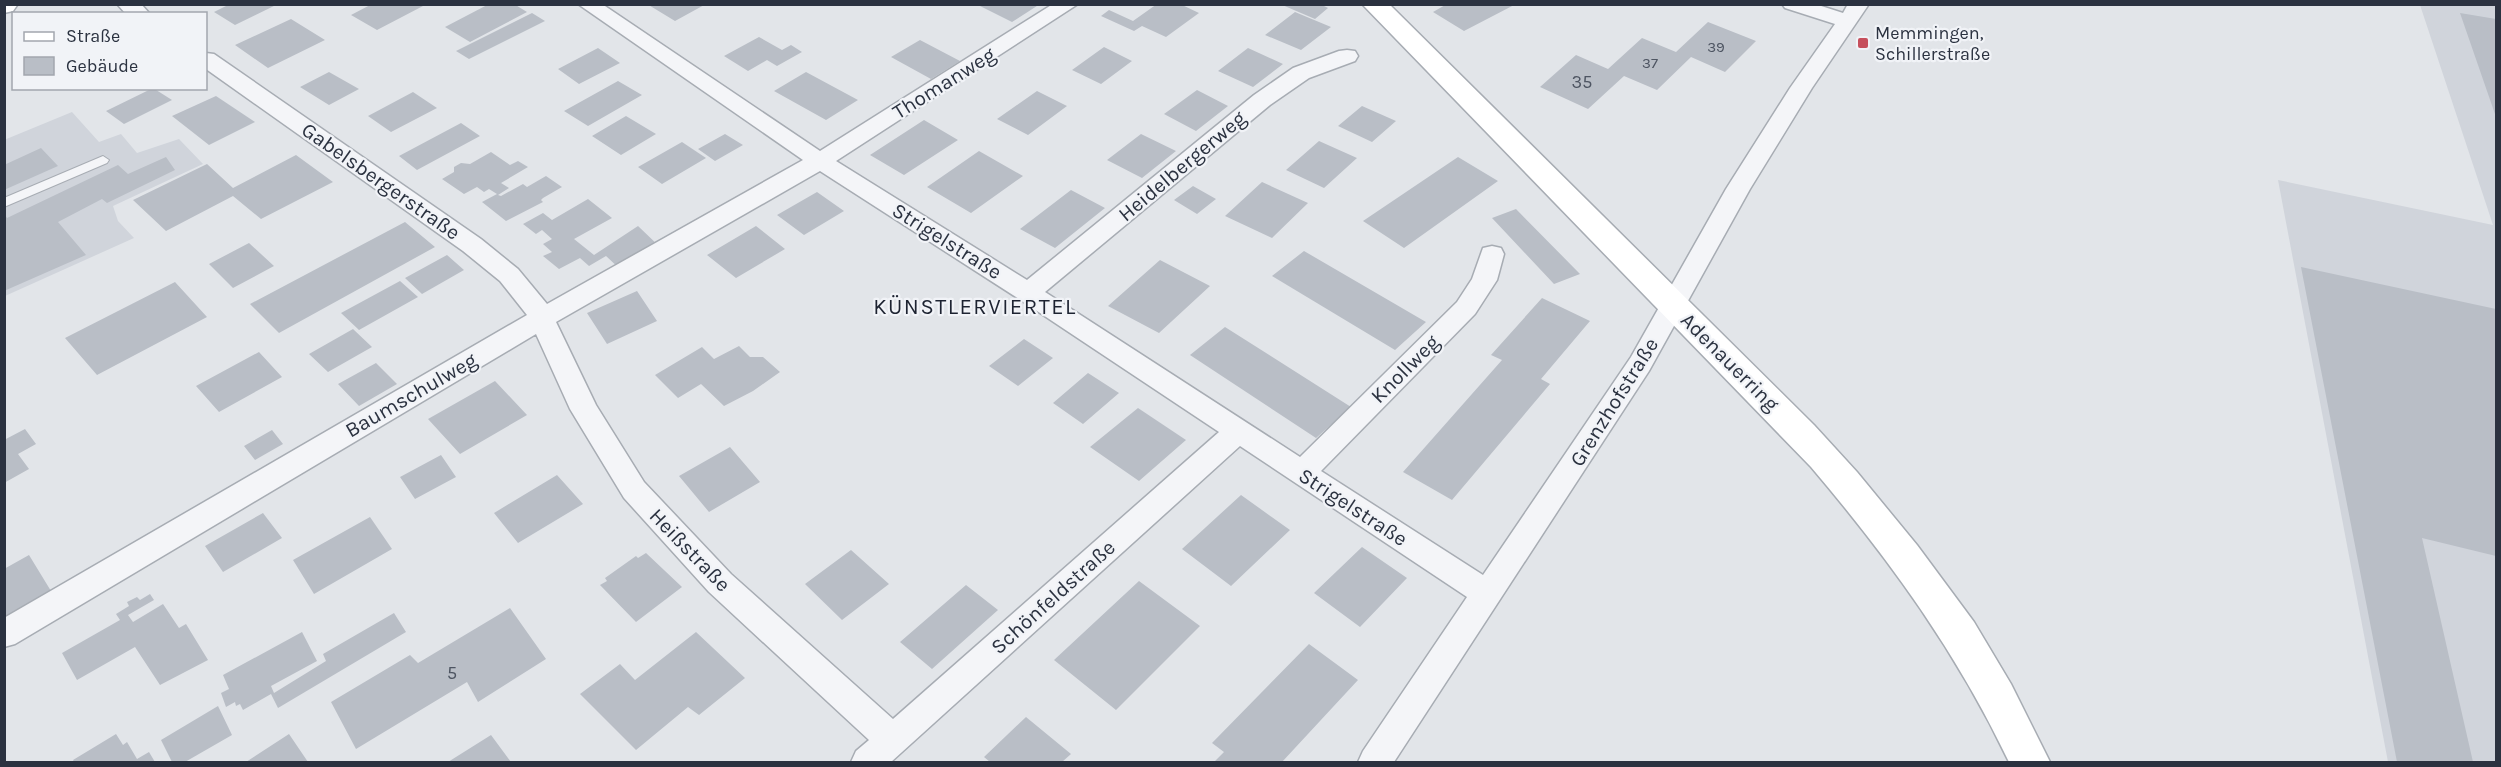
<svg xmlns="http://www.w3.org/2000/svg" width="2501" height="767" viewBox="0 0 2501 767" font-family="Karla,sans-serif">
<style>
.built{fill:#d0d4db}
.building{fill:#b9bec6}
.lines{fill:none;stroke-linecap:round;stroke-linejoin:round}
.lane-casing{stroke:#a7acb3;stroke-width:2}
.street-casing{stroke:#a7acb3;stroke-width:3}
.secondary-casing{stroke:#a7acb3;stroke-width:3}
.lane{fill:#f4f5f8;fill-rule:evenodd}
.street{fill:#f4f5f8;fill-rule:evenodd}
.secondary{fill:#fff;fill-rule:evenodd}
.poi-dot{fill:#c64f5c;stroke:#f1f3f7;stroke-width:2}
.labels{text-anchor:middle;stroke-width:4.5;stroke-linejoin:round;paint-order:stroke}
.far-number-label{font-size:15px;fill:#4e5562}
.far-poi-label{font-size:18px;fill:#2b3240;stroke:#f1f3f7;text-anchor:start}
.number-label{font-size:18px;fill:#4e5562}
.street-label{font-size:21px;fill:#2b3240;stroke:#f1f3f7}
.neighbourhood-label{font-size:22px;letter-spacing:1.5px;fill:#1d2331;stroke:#f1f3f7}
</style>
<rect width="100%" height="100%" fill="#e2e5e9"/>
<path class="built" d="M2420 5H2496V762H2388L2278 180 2493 225Z
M72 112 99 142 121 134 137 153 179 139 203 164 113 206 118 221 134 238 5 296 4 140Z"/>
<path class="building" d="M230 4H278L235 25 214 12Z
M372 4H420L423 6 377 30 351 15Z
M489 4H514L527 12 470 42 445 27Z
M647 4H706L675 21Z
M982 4H1040L1012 22 980 6Z
M1157 4H1180L1199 13 1166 37 1142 26 1134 31 1101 16 1109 10 1133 21Z
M1280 4H1320L1328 8 1315 19Z
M1447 4H1516L1464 31 1433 12Z
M1295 12 1331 27 1301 50 1265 35Z
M532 13 545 21 469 59 456 51Z
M2460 13 2496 19V117Z
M291 19 325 40 268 68 235 45Z
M1708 22 1756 41 1725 72 1691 57 1657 90 1624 76 1588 109 1540 87 1576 55 1608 69 1642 38 1676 52Z
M759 37 782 50 791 45 802 52 777 66 767 60 748 71 724 56Z
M920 40 960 61 931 79 891 57Z
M1104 47 1132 61 1101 84 1072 70Z
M598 48 620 63 579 84 558 69Z
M1248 48 1283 64 1253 87 1218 71Z
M329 72 359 89 329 105 300 87Z
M806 72 858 100 826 120 774 91Z
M618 81 642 95 588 126 564 111Z
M153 88 172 100 124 124 106 111Z
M1197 90 1228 106 1196 131 1164 114Z
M1037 91 1067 106 1028 135 997 119Z
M413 92 437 108 391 132 368 116Z
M216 96 255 122 209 145 172 116Z
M1362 106 1396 121 1372 142 1338 126Z
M626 116 656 134 621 155 592 136Z
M924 120 958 140 904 175 870 155Z
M461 123 480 136 417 170 399 156Z
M725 134 743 145 715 161 698 149Z
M1141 134 1176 151 1142 178 1107 160Z
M1319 141 1357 158 1324 188 1286 170Z
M682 142 706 158 662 184 638 167Z
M41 148 58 166 4 190V165Z
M979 151 1023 176 971 213 927 187Z
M491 152 510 165 518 161 528 167 501 183 509 188 498 195 501 196 523 184 527 187 546 176 562 187 543 198 541 200 543 202 506 221 482 202 497 194 489 189 484 192 477 187 464 194 442 179 454 172V167L461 163 470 164Z
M296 155 333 182 261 219 233 196 166 231 133 200 207 164 233 188Z
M166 157 175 170 107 203 102 199 58 222 86 255 4 291V214L7 218 118 165 128 174Z
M1458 157 1498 181 1404 248 1363 221Z
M1262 182 1308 203 1272 238 1225 216Z
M1193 186 1216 199 1197 214 1174 200Z
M1071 190 1105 208 1055 248 1020 229Z
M817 192 844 211 804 235 777 215Z
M588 199 612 218 574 239 594 255 638 226 661 248 621 270 606 256 589 266 580 258 559 269 543 256 552 252 543 244 552 239 542 230 536 234 523 224 543 213 552 220Z
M1516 209 1580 274 1554 284 1492 218Z
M405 222 435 247 279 333 250 304Z
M756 226 785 249 736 278 707 255Z
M249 243 274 266 233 288 209 264Z
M1304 251 1426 322 1395 350 1272 276Z
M447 255 464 270 422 294 405 278Z
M1160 260 1210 286 1159 333 1108 306Z
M2301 267 2496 309V556L2422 538 2473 762H2397Z
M400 281 418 297 359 330 341 313Z
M175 282 207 317 97 375 65 338Z
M637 291 657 321 607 344 587 313Z
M1542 298 1590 321 1541 379 1550 384 1452 500 1403 472 1502 360 1491 355Z
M1225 327 1351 407 1316 438 1190 355Z
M353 329 372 347 328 372 309 354Z
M1024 339 1053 358 1018 386 989 366Z
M739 346 750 357H763L780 372 753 391 724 406 701 384 678 398 655 375 702 347 714 359Z
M259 352 282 377 219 412 196 386Z
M376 363 397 384 359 406 338 384Z
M1088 373 1119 393 1083 424 1053 403Z
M495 381 527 415 460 454 428 419Z
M1138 408 1186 440 1139 481 1090 447Z
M25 429 36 444 18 454 29 469 4 483V440Z
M272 430 283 444 255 460 244 446Z
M730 447 760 482 709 512 679 476Z
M441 455 456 477 415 499 400 477Z
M557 475 583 504 518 543 494 513Z
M1241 495 1290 530 1231 586 1182 549Z
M263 513 282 538 223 572 205 546Z
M370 517 392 549 314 594 293 560Z
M1362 547 1407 578 1360 627 1314 593Z
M851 550 889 584 842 620 805 584Z
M646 553 682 587 636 622 600 585 607 581 605 578 636 556 638 558Z
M29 555 51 591 4 618V569Z
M1139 581 1200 626 1116 710 1054 660Z
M966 585 998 610 932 669 900 642Z
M150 594 154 600 128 615 133 622 163 604 179 628 186 624 208 660 160 685 135 647 77 680 62 653 120 620 116 614 129 606 127 602 137 597 140 600Z
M510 608 546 659 478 702 467 682 356 749 331 702 410 655 418 663Z
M394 613 406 632 278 708 271 694 243 710 240 704 236 706 235 702 226 707 221 693 229 689 223 675 302 632 317 661 271 686 274 693 326 661 323 654Z
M696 632 745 678 699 715 688 707 636 750 580 694 620 664 635 680Z
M1309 644 1358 680 1282 762H1214L1224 752 1212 743Z
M218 706 232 735 185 762H172L161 740Z
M1026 717 1071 754 1062 762H990L984 757Z
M116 734 123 745 127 742 137 759 149 752 155 762H74L73 760Z
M289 734 308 762H246Z
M491 735 511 762H448Z"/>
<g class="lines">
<defs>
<path id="lane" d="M103 156 109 160 107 163 4 207V198Z"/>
<path id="street" d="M117 4H141L150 14H126Z
M578 4H602L820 151 1053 4H1078L836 161 1027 280 1254 95 1293 68 1339 51 1347 50 1355 51 1358 56 1355 61 1309 78 1270 105 1045 292 1300 457 1457 302 1472 279 1483 248 1492 246 1501 248 1504 254 1497 280 1475 314 1321 471 1483 575 1631 357 1726 189 1790 88 1835 24 1785 8 1782 4H1815L1843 13 1848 4H1869L1812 88 1750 189 1649 371 1394 762H1358L1363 751 1467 597 1240 446 891 762H851L856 751 869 740 709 592 624 498 570 409 536 334 15 644 4 647V618L527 315 500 281 463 251 206 69V53L214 54 481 239 518 269 547 304 803 160ZM820 171 1019 299 1219 432 893 719 731 574 644 482 596 405 556 322Z"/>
<path id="secondary" d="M4 4H18L13 11 4 13Z
M1362 4H1389L1814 425 1857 472 1917 545 1974 622 2011 684 2050 762H2009C1957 653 1890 560 1811 467Z"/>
</defs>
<use href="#lane" class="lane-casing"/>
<use href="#street" class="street-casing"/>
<use href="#secondary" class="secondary-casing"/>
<use href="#lane" class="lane"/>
<use href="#street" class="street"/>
<use href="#secondary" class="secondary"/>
</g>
<rect class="poi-dot" x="1857" y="37" width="12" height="12" rx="3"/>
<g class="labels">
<g class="far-number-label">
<text x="1716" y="52">39</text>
<text x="1650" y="68">37</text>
</g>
<g class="far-poi-label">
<text x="1875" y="39">Memmingen,<tspan x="1875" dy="21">Schillerstraße</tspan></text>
</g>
<g class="number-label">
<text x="1582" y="88">35</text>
<text x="452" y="679">5</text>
</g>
<g class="street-label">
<text transform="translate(944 83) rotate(-32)" y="7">Thomanweg</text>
<text transform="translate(1182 166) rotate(-40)" y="7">Heidelbergerweg</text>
<text transform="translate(381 181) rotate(35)" y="7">Gabelsbergerstraße</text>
<text transform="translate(947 241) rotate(32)" y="7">Strigelstraße</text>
<text transform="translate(1730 362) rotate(45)" y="7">Adenauerring</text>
<text transform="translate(1405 369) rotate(-45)" y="7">Knollweg</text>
<text transform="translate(411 395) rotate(-30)" y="7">Baumschulweg</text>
<text transform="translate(1614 402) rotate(-58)" y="7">Grenzhofstraße</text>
<text transform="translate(1353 507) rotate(33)" y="7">Strigelstraße</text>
<text transform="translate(690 550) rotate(46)" y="7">Heißstraße</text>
<text transform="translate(1053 597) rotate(-42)" y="7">Schönfeldstraße</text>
</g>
<g class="neighbourhood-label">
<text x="975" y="314">KÜNSTLERVIERTEL</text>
</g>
</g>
<rect width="2501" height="767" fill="none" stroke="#2b3240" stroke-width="12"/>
<rect x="12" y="12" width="195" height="78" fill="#f1f3f7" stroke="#a2a6ae" stroke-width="1.5"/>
<rect x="24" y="32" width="30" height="9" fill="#ffffff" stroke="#a2a6ae" stroke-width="1.5"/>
<text x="66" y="42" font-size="18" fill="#2b3240">Straße</text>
<rect x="24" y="57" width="30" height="18" fill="#b9bec6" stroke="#a2a6ae" stroke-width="1.5"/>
<text x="66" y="72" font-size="18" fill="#2b3240">Gebäude</text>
</svg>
